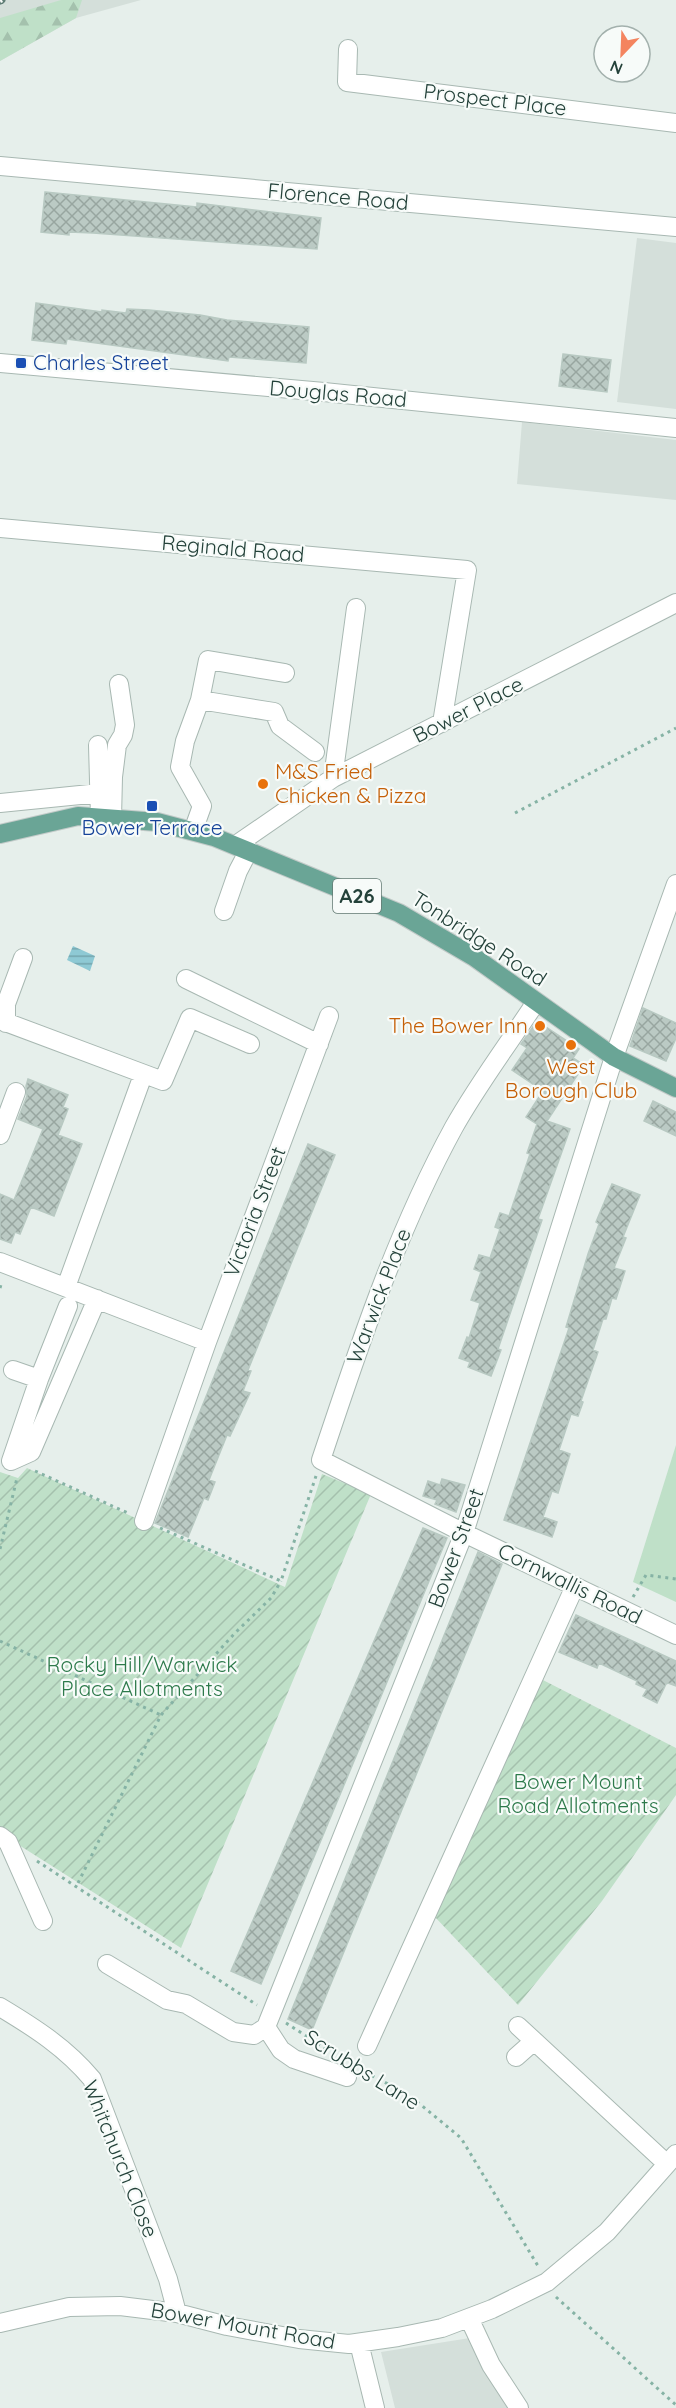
<svg xmlns="http://www.w3.org/2000/svg" width="676" height="2408" viewBox="0 0 676 2408" font-family="Quicksand,sans-serif">
<style>
.built{fill:#d4dfda}
.forest{fill:url(#forest-firs)}
.park{fill:#bfe0c8}
.garden{fill:url(#garden-furrows)}
.water{fill:url(#water-rules)}
.building{fill:url(#building-cross-hatch);stroke:#b8c9c2;stroke-width:1.5}
.lines{fill:none;stroke-linecap:round;stroke-linejoin:round}
.minor-casing{stroke:#a8b8b2;stroke-width:20}
.major-casing{stroke:#c2cac8;stroke-width:20}
.path{stroke:#86b3a5;stroke-width:3;stroke-dasharray:3 4.5;stroke-linecap:butt}
.minor{stroke:#fff;stroke-width:18}
.major{stroke:#6aa596;stroke-width:18}
.rail-casing{stroke:#5f7d75;stroke-width:7}
.rail{stroke:#f7fbf9;stroke-width:4.5;stroke-dasharray:14;stroke-linecap:butt}
.transit-dot{fill:#1a4fb4;stroke:#f7fbf9;stroke-width:2}
.food-dot{fill:#e8710a;stroke:#f7fbf9;stroke-width:2}
.labels{text-anchor:middle;stroke-width:4.5;stroke-linejoin:round;paint-order:stroke}
.shield{fill:#f7fbf9;stroke:#637a73;stroke-width:1.5}
.shield-label{font-size:20px;font-weight:bold;fill:#24423a}
.street-label{font-size:21px;fill:#24423a;stroke:#f7fbf9}
.transit-label{font-size:21px;fill:#164399;stroke:#f7fbf9;text-anchor:start}
.food-label{font-size:21px;fill:#c56008;stroke:#f7fbf9;text-anchor:start}
.park-label{font-size:21px;fill:#2d7a4b;stroke:#f7fbf9}
</style>
<defs>
<pattern id="forest-firs" width="22" height="20" patternUnits="userSpaceOnUse" patternTransform="scale(1.5)"><rect width="22" height="20" fill="#bfe0c8"/><path d="M5 1l3.5 6h-7zM16 11l3.5 6h-7z" fill="#a4c1ad"/></pattern>
<pattern id="garden-furrows" width="10" height="10" patternUnits="userSpaceOnUse" patternTransform="scale(1.5)"><rect width="10" height="10" fill="#bfe0c8"/><path d="M-1 1l2-2M0 10L10 0M9 11l2-2" fill="none" stroke="#a4c1ad"/></pattern>
<pattern id="water-rules" width="6" height="5" patternUnits="userSpaceOnUse" patternTransform="scale(1.5)"><rect width="6" height="5" fill="#8ec9d4"/><path d="M0 2.5h6" fill="none" stroke="#74a5ad"/></pattern>
<pattern id="building-cross-hatch" width="8" height="8" patternUnits="userSpaceOnUse" patternTransform="scale(1.5)"><rect width="8" height="8" fill="#bbcac4"/><path d="M0 0l8 8M0 8l8-8" fill="none" stroke="#98a6a0"/></pattern>
</defs>
<rect width="100%" height="100%" fill="#e6efeb"/>
<path class="built" d="M0 0H141L76 18 0 61Z
M637 238 676 243V409L617 402Z
M522 422 676 440V500L517 484Z
M470 2338 508 2408H395L381 2352Z"/>
<path class="forest" d="M61 0H82L76 18 0 61V18Z"/>
<path class="park" d="M676 1445V1602L633 1582Z"/>
<path class="garden" d="M27 1468 285 1587 322 1474 371 1494 181 1948 0 1833V1472L18 1478Z
M539 1678 676 1748V1795L602 1901 518 2005 435 1917Z"/>
<path class="water" d="M73 946 95 956 90 971 67 960Z"/>
<path class="building" d="M45 192 197 207V203L321 218 317 249 93 233 69 232V235L41 232Z
M36 303 102 312V310L126 313 127 309 149 310 200 315 227 320 309 327 306 363 229 357 228 361 67 339 66 344 32 340Z
M563 354 611 360 607 392 559 386Z
M643 1008 676 1023V1038L666 1061 630 1046Z
M537 1021 579 1049 573 1058 584 1065 547 1121 570 1129 538 1219 542 1220 498 1349 501 1350 491 1376 468 1367 470 1362 459 1358 467 1337 469 1338 480 1303 471 1300 481 1272 474 1269 479 1255 490 1258 500 1229 495 1227 500 1213 509 1216 530 1154 527 1153 537 1124 526 1117 543 1091 512 1070 527 1048 521 1044Z
M28 1079 68 1095 63 1107 68 1109 58 1135 82 1144 54 1216 31 1207 20 1234 15 1232 11 1243 0 1239V1194L14 1200 43 1129 18 1119 27 1096 26 1086Z
M653 1101 676 1112V1136L644 1121Z
M308 1144 335 1155 248 1370 251 1371 243 1391 250 1393 230 1436 227 1435 209 1480 215 1482 208 1500 204 1498 188 1537 155 1523Z
M612 1184 640 1195 623 1237 626 1238 614 1268 625 1271 616 1299 612 1298 606 1319H603L593 1350 598 1352 581 1401 583 1402 578 1416 571 1414 559 1450 570 1454 558 1493 552 1491 543 1517 557 1522 552 1537 504 1520 569 1328 566 1327 588 1254 599 1224 596 1222Z
M442 1479 465 1485 456 1512 435 1504 437 1500 423 1496 428 1481 440 1485Z
M423 1528 447 1538 261 1984 231 1971Z
M478 1552 502 1564 312 2030 288 2019Z
M576 1615 676 1661V1686L668 1683 666 1684 657 1703 643 1696 647 1689 636 1684 637 1681 599 1663 597 1668 559 1652Z"/>
<g class="lines">
<defs>
<path id="minor" d="M348 49 347 82 676 123
M0 166 676 227
M0 363 324 392 676 428
M0 528 467 570 442 723
M200 700 208 660 285 673
M98 745 100 817
M333 778 356 608
M0 803 100 793
M112 818 113 777 117 745 123 735 125 725 119 684
M193 831 202 806 180 767 185 741 200 700 274 712 280 726 315 752
M236 845 333 778 676 603
M224 911 238 871 249 850
M186 979 319 1044
M536 1002C509 1043 478 1084 454 1127 396 1233 359 1346 321 1460L464 1533 676 1635
M0 1020 163 1081 190 1018 250 1044
M6 1023V1004L23 958
M0 1135 16 1092
M0 1262 207 1342
M66 1287 143 1075
M13 1370 39 1379
M11 1461 31 1452 97 1299
M11 1461 39 1379 68 1306
M144 1521 207 1342 329 1016
M0 1836 8 1842 43 1921
M107 1964 167 2000 186 2004 233 2032 254 2035 266 2027 281 2050 294 2059 347 2077
M0 2007C35 2028 66 2048 92 2079L168 2279 177 2313
M518 2026 667 2164
M266 2027 464 1533 614 1057 676 884
M367 2046 575 1586
M516 2057 533 2042
M469 2318 491 2365 519 2408
M0 2323 69 2307 120 2306 177 2313 227 2326 299 2339 349 2344 398 2337 442 2328 492 2309 547 2282 607 2232 676 2154
M359 2343 375 2408"/>
<path id="major" d="M0 834 78 816 157 822 214 837 399 913 474 957 614 1057 676 1088"/>
</defs>
<use href="#minor" class="minor-casing"/>
<use href="#major" class="major-casing"/>
<path class="path" d="M515 813 676 728
M0 1288 2 1281
M35 1471 130 1514
M160 1528 281 1581 316 1476
M0 1549 17 1478
M633 1597 646 1575 676 1579
M0 1641 161 1715
M37 1861 257 2005
M78 1883 161 1715 234 1634 271 1598 281 1581
M286 2023 328 2050
M365 2072 409 2095 461 2138 538 2266
M556 2297 676 2405"/>
<use href="#minor" class="minor"/>
<use href="#major" class="major"/>
<defs>
<path id="rail" d="M0 1 2 0"/>
</defs>
<use href="#rail" class="rail-casing"/>
<use href="#rail" class="rail"/>
</g>
<g class="transit-dot">
<rect x="15" y="357" width="12" height="12" rx="3"/>
<rect x="146" y="800" width="12" height="12" rx="3"/>
</g>
<g class="food-dot">
<circle cx="263" cy="784" r="6"/>
<circle cx="540" cy="1026" r="6"/>
<circle cx="571" cy="1045" r="6"/>
</g>
<g class="labels">
<rect class="shield" x="333" y="879" width="48" height="34" rx="4.5"/>
<g class="shield-label">
<text x="357" y="903">A26</text>
</g>
<g class="street-label">
<text transform="translate(495 100) rotate(7)" y="7">Prospect Place</text>
<text transform="translate(338 197) rotate(5)" y="7">Florence Road</text>
<text transform="translate(338 394) rotate(5)" y="7">Douglas Road</text>
<text transform="translate(233 549) rotate(5)" y="7">Reginald Road</text>
<text transform="translate(468 710) rotate(-27)" y="7">Bower Place</text>
<text transform="translate(479 939) rotate(33)" y="7">Tonbridge Road</text>
<text transform="translate(255 1212) rotate(-69)" y="7">Victoria Street</text>
<text transform="translate(379 1296) rotate(-69)" y="7">Warwick Place</text>
<text transform="translate(456 1548) rotate(-70)" y="7">Bower Street</text>
<text transform="translate(570 1584) rotate(26)" y="7">Cornwallis Road</text>
<text transform="translate(362 2070) rotate(32)" y="7">Scrubbs Lane</text>
<text transform="translate(120 2159) rotate(68)" y="7">Whitchurch Close</text>
<text transform="translate(243 2326) rotate(10)" y="7">Bower Mount Road</text>
</g>
<g class="transit-label">
<text x="33" y="370">Charles Street</text>
<text x="152" y="835" text-anchor="middle">Bower Terrace</text>
</g>
<g class="food-label">
<text x="275" y="779">M&amp;S Fried<tspan x="275" dy="24">Chicken &amp; Pizza</tspan></text>
<text x="528" y="1033" text-anchor="end">The Bower Inn</text>
<text x="571" y="1074" text-anchor="middle">West<tspan x="571" dy="24">Borough Club</tspan></text>
</g>
<g class="park-label">
<text x="142" y="1672">Rocky Hill/Warwick<tspan x="142" dy="24">Place Allotments</tspan></text>
<text x="578" y="1789">Bower Mount<tspan x="578" dy="24">Road Allotments</tspan></text>
</g>
</g>
<g transform="translate(622 54) rotate(203)"><circle r="28" fill="#f7fbf9" stroke="#a3b1ad" stroke-width="1.5"/>
<path d="M0-4.5L10 22L0 15L-10 22Z" fill="#f4845f"/>
<text y="-9" font-size="16" font-weight="bold" text-anchor="middle" fill="#24423a">N</text>
</g>
</svg>
